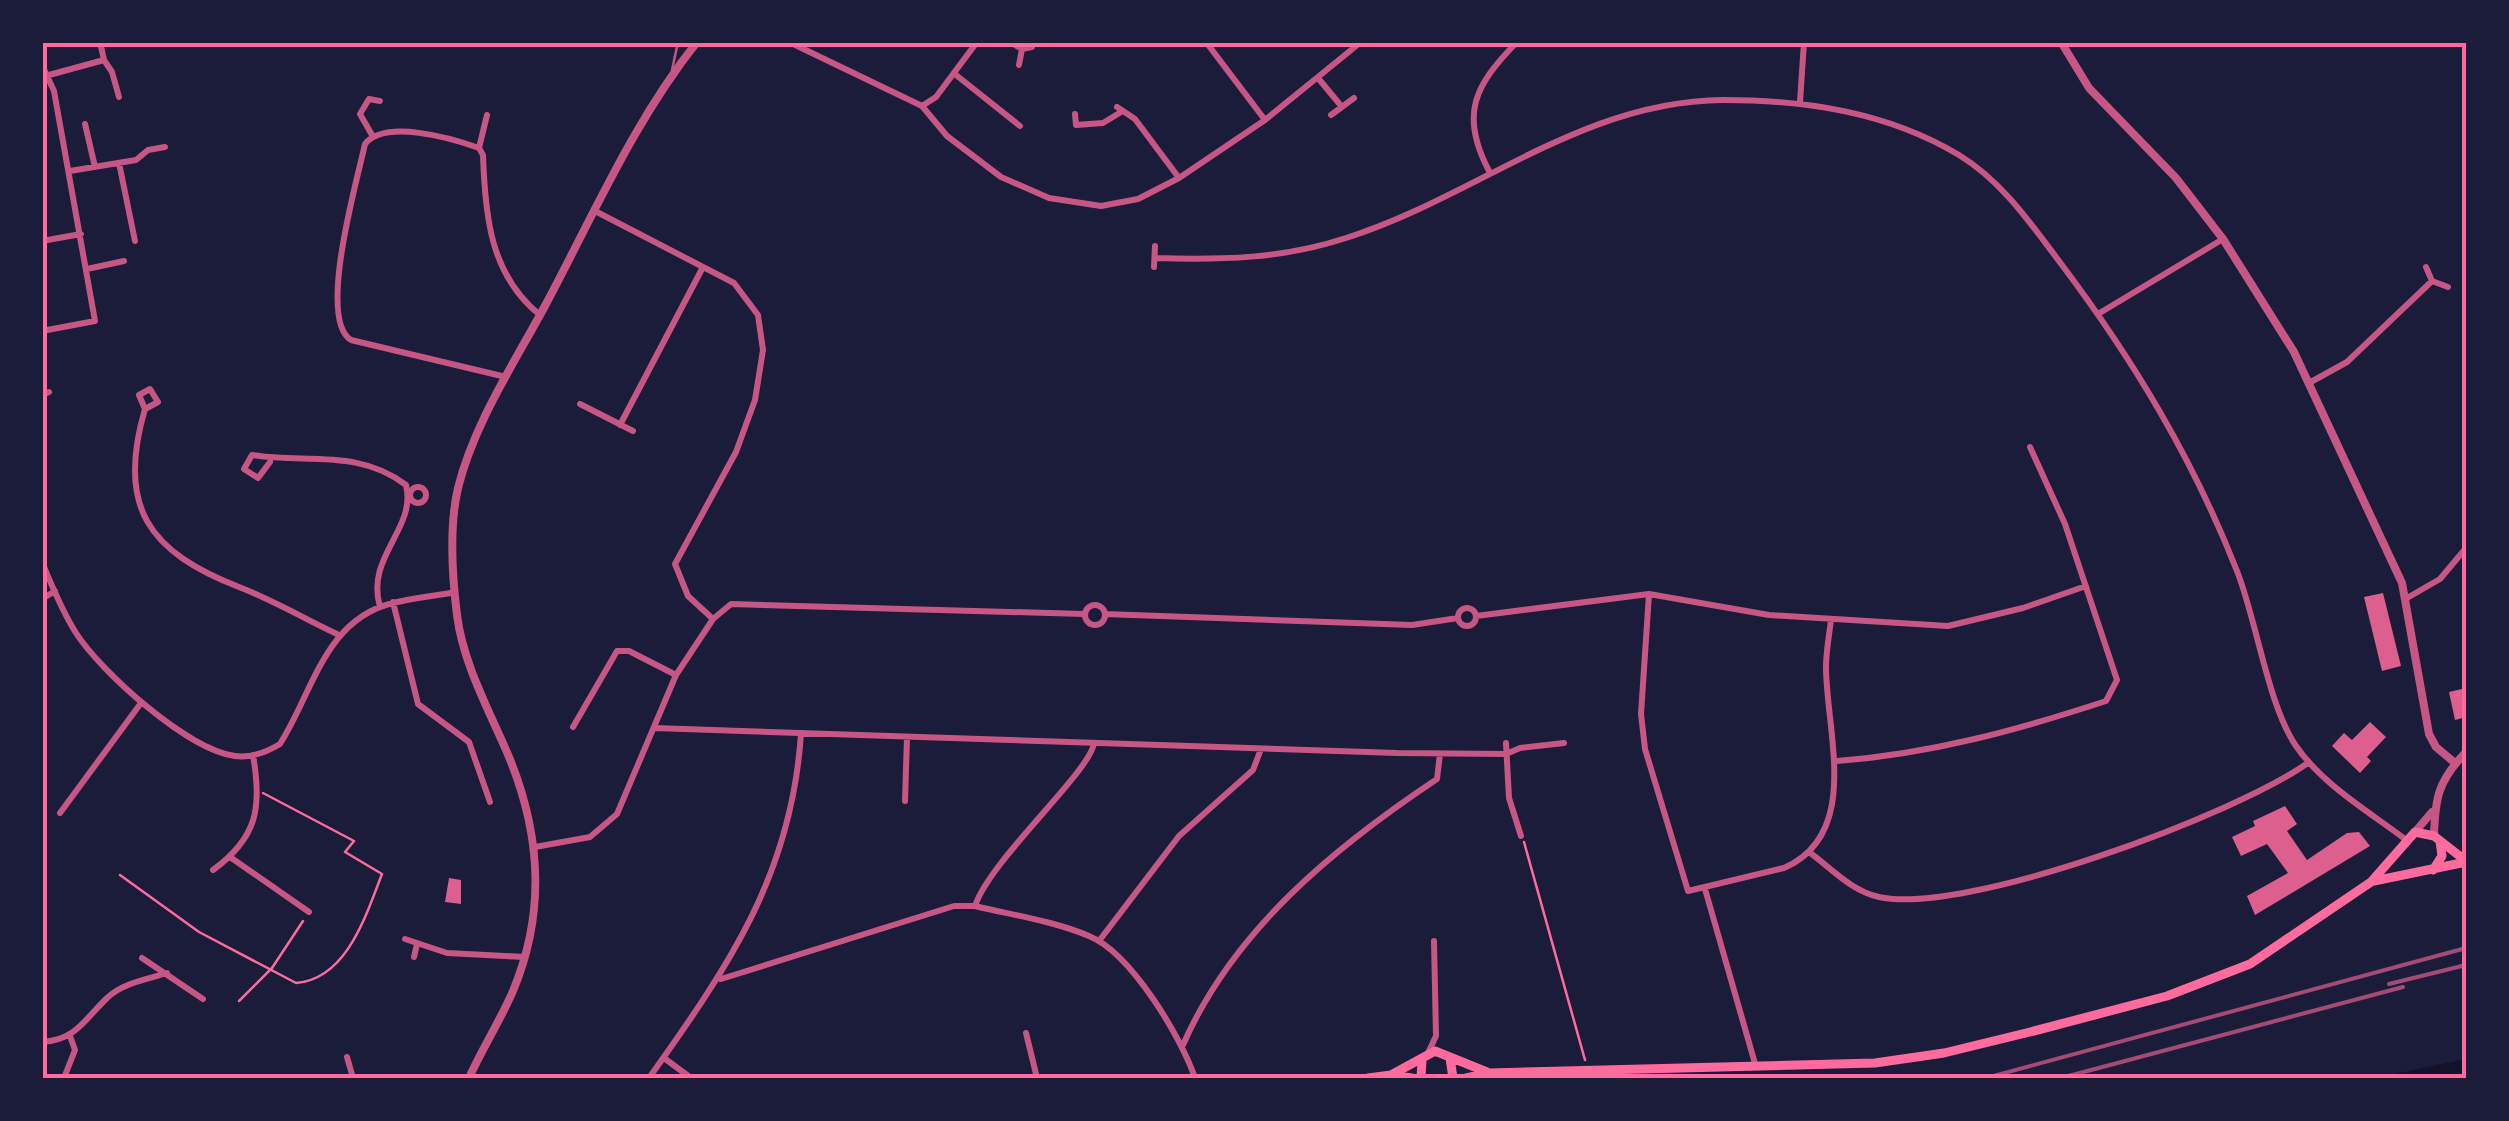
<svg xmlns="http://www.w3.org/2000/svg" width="2509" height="1121" viewBox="0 0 2509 1121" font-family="Mulish,sans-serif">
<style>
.water{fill:#12122b}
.building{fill:#dd5f8e}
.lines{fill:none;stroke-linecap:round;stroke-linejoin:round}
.path{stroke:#ff6b9d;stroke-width:2.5}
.service{stroke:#c65784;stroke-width:2.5}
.minor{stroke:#c65784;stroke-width:6}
.tertiary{stroke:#c65784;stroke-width:8}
.primary{stroke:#ff6b9d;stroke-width:9}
.rail{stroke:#a44b75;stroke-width:4}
.neatline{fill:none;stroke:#ff6b9d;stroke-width:4}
</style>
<rect width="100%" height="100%" fill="#1b1b3a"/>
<path class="water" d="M2466 1059V1078H2376Z"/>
<path class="building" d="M2383 593 2401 666 2382 671 2364 597Z
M2466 688V717L2455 720 2449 692Z
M2370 722 2386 737 2367 757 2371 761 2360 773 2332 746 2344 733 2352 740Z
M2285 806 2297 824 2287 831 2307 860 2347 833 2359 832 2370 846 2255 915 2247 896 2288 873 2267 844 2241 856 2232 837 2255 826 2253 821Z
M449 878 461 880V904L445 902Z"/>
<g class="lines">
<path class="path" d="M1524 842 1585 1060
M120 875 199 932 296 983C347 979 366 915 382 874L345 852 354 841 263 793
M239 1001 272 968 303 921"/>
<path class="service" d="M672 70 678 42"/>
<path class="minor" d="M100 42 104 60
M789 42 922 106 947 136 1001 177 1049 198 1101 206 1138 199 1179 178 1265 120 1361 42
M1010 42 1022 49
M1206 42 1265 120
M42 65 54 91 95 321 42 331
M1019 65 1022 49 1032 47
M49 75 104 60 112 72 119 97
M956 75 1020 126
M1318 78 1342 107
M1800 102 1804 42
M922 106 936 97 977 42
M1117 107 1135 119 1179 178
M1075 114 1076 125 1103 123 1121 112
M487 115 479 148 483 155C485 215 490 275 540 315
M1331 115 1354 98
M85 124 95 167
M372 135 360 114 369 99 380 101
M479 148C451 138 385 119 365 144 357 181 317 319 351 340L506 377
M119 163 135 241
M70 171 136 160 148 150 165 147
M1489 171C1459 114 1475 85 1517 42
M595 211 734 283 758 315 763 350 755 400 736 452 675 564 688 596 713 619
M42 241 81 234
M1155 258C1222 260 1282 259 1346 238 1476 197 1581 101 1723 100 1806 100 1887 112 1959 155 2003 182 2031 224 2062 265 2134 361 2193 459 2237 571 2257 622 2268 705 2296 746 2323 785 2368 811 2405 839
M1154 267 1155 246
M2426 267 2432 281 2448 287
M87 269 124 261
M2098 314 2223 239
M2309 383 2347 362 2432 281
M42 395 49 392
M580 404 633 431
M145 409 158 402 150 389 139 395 145 409C116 507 149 552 239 587 273 600 305 619 337 634
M620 425 703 267
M270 462 258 478 244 469 252 455C304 464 358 448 406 485 417 529 365 556 380 607
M410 495a8 8 0 1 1 16 0a8 8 0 1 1-16 0Z
M42 562C52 586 62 611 76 633 101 672 188 750 235 756 251 758 267 752 280 744 313 692 325 619 393 603 413 598 435 596 455 592
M1649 594 1641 714 1645 749 1688 891 1784 868C1862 834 1826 731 1826 667 1826 652 1829 636 1831 620
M2407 598 2440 579 2466 548
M42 599 55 591
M393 602 418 704 469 742 490 802
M1085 615a10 10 0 1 1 20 0a10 10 0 1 1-20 0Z
M1458 617a9 9 0 1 1 18 0a9 9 0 1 1-18 0Z
M1105 614 1412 625 1458 618
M1476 616 1649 594 1769 615 1948 626 2023 608 2086 586
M573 727 617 651H629L676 675
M654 728 1397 753 1506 754 1520 748 1564 743
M1506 743 1509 798 1521 836
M1837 761C1930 754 2018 730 2106 701L2117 680 2065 524 2030 447
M905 801 907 737
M60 813 141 703
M535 847 590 837 617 814 676 675 713 619 731 604 1084 614
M1809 852C1831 868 1851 891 1879 897 1964 916 2238 814 2309 762
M230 857 309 912
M42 864 44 862
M213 870C258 837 262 807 253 755
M1705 889 1756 1067
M975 906C990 860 1091 771 1094 743
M405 939 447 953 525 957
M1099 941 1179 836 1253 770 1261 749
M414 957 417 944
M142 958 203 999
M721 979 954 906H975C1012 915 1054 921 1089 936 1131 953 1181 1037 1195 1078
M1026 1033 1037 1078
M42 1042C76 1040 85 1019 107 998 122 983 148 979 167 973
M1183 1045C1233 930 1335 847 1437 779L1440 754
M1428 1053 1436 1036 1434 941
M347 1057 353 1078
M664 1058 691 1078
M64 1078 75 1050 70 1036
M649 1078C728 967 792 875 801 733"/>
<path class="tertiary" d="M2061 42 2089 88 2176 178 2223 239 2294 352 2402 583 2429 734 2436 747 2455 763
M2415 832 2432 812
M2434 836C2435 798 2438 781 2466 752
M469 1078C482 1049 500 1021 513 991 546 912 541 835 509 757 490 712 463 664 457 615 452 575 449 527 458 488 474 423 515 362 546 304 593 216 634 121 697 42"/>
<path class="primary" d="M2433 870 2442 856 2440 841
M2374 881 2466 862
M1450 1058 1453 1078
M1391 1075 1435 1051 1487 1072
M1368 1078 1391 1075 1412 1078
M1421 1078 1422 1060
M1466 1078 1489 1073 1875 1063 1944 1053 2030 1032 2167 996 2250 964 2371 882 2415 832 2434 836 2466 861"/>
<path class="rail" d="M2389 984 2466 965
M1986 1078 2466 948
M2061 1078 2403 987"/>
</g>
<rect width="2509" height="1121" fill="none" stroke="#1b1b3a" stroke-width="90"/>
<rect x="45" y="45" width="2419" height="1031" class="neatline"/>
</svg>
